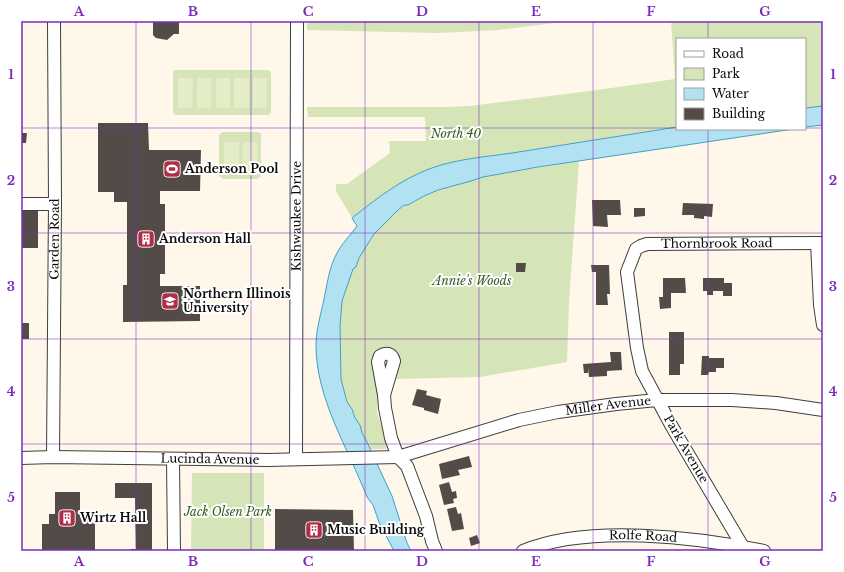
<svg xmlns="http://www.w3.org/2000/svg" width="844" height="572" viewBox="0 0 844 572" font-family="'Libre Baskerville',serif">
<style>
.green{fill:#d5e5b7}
.pitch{fill:#e5edc8}
.water{fill:#b2e2f1;stroke:#3fa0c3}
.building{fill:#534b48}
.lines{fill:none;stroke-linecap:round;stroke-linejoin:round}
.minor-casing{stroke:#3e3e3e;stroke-width:14}
.minor{stroke:#fff;stroke-width:12}
.grid{fill:none;stroke:#7b2cbf;stroke-width:1;stroke-opacity:0.55}
.labels{text-anchor:middle;stroke-width:4;stroke-linejoin:round;paint-order:stroke}
.park-label{font-size:12px;font-style:italic;fill:#355d21;stroke:#fff}
.poi-label{font-size:12px;font-weight:bold;fill:#0b0b0b;stroke:#fff;text-anchor:start}
.street-label{font-size:12px;fill:#0b0b0b;stroke:#fff}
.neatline{fill:none;stroke:#7b2cbf;stroke-width:1.5}
.grid-label{font-size:13px;text-anchor:middle;font-weight:bold;fill:#7b2cbf}
</style>
<rect width="100%" height="100%" fill="#fef7ea"/>
<path class="green" d="M310 21H572L498 30 438 33 307 30V24Z
M671 21H823V106L805 108V39H677V127C622 135 567 144 512 153 485 157 455 159 429 169 400 180 376 199 352 218L336 191V184H347L390 153 389 141H426L425 117H308L307 107H448L469 106 590 91 675 79Z
M175 70H268L271 72V112L269 115H175L173 112V72Z
M222 132H258L261 134V176L258 179H223L219 176V135Z
M579 161 569 301 567 362 480 377 392 379 388 349 378 378 377 412 387 442 386 449H371L362 433 360 425 355 418 352 409 347 402 341 379 340 326 342 301 353 269 356 267 359 258 374 234 396 212 405 205H409L424 196 438 190 471 181 483 177Z
M192 473H264V551H191Z"/>
<path class="pitch" d="M178 78H193L192 108H178Z
M197 78H211V108H197Z
M216 78H230V108H216Z
M234 78H249V108H234Z
M253 78H267V108H253Z
M224 142H239V172H224Z
M243 142H257V172H242Z"/>
<path class="water" d="M823 106V125L805 127V108Z
M677 127V129H794L538 167 483 177 471 181 438 190 424 196 408 205H404L396 212 374 234 359 258 356 267 353 269 342 301 340 326 341 379 347 402 352 409 355 418 360 425 362 433 366 440 392 496 407 543 411 551H394L379 522 373 505 367 497C348 448 316 399 316 345 316 329 321 314 324 299 327 285 329 268 336 255 341 244 350 236 357 226L352 218C376 199 400 180 429 169 455 159 485 157 512 153 567 144 622 136 677 127Z"/>
<path class="building" d="M153 21H179V34H174L167 40 156 38 153 35Z
M98 123H148L149 150H201L200 191H160V204H165V274H160V286H200V321L123 322V285H127V202H114V192H98Z
M21 133H27L26 143H21Z
M592 200H620L621 215H607L608 227 593 226Z
M683 203 713 204 712 217 704 216V219L694 218V215H682Z
M634 208H645V216L634 217Z
M21 210H38V248H21Z
M516 263H526L525 272H516Z
M591 265H609L610 294H607L608 305H596V272H592Z
M663 278H685L686 293H671V308L660 309 659 297H663Z
M703 278H724V283H732V296H723V291H713V295H707V291H703Z
M21 323H29V339H21Z
M669 332H684V364H680V375H669Z
M610 352H621L622 370 607 371V376L589 377 588 368V373H584L583 364 611 362Z
M702 356H709V358H724V368H716V372H709L708 375H701Z
M417 389 427 391 426 395 441 399 438 414 424 410V408L412 405Z
M469 456 472 467 458 470 460 475 442 479 439 464Z
M449 482 452 492 456 491 457 498 453 499 454 503 444 505 439 485Z
M115 483H152V551H131V549H136L135 498H115Z
M55 492H80V514H86V522H95V551H42V524H49V514H55Z
M456 507 458 514 461 513 464 529 452 531 447 509Z
M275 509 353 510 354 551H275Z
M477 535 480 543 471 546 469 538Z"/>
<g class="lines">
<defs>
<g id="minor">
<path d="M21 204H55"/>
<path d="M817 243 820 305 823 325"/>
<path d="M384 395 394 361C392 353 386 352 380 356L378 362 384 395 385 408 391 438 398 457 407 466 426 516 432 541 436 551"/>
<path id="s1" d="M53 457 55 204 54 21"/>
<path id="s2" d="M21 458 53 457 267 460 398 457 519 420 558 412 616 404 657 400H732L776 403 823 410"/>
<path d="M173 459 174 551"/>
<path id="s3" d="M296 459 297 21"/>
<path id="s4" d="M523 551C588 524 696 537 764 551"/>
<path id="s5" d="M744 551 743 547 671 425 642 371 637 348 627 272 636 249 641 246 647 244 823 243"/>
</g>
</defs>
<use href="#minor" class="minor-casing"/>
<use href="#minor" class="minor"/>
</g>
<path class="grid" d="M136 21V551M251 21V551M365 21V551M479 21V551M593 21V551M708 21V39M21 128H677M805 128H823M708 129V551M21 233H823M21 339H823M21 444H823"/>
<defs>
<symbol id="stadium-square" viewBox="-11 -11 22 22"><rect x="-9" y="-9" width="18" height="18" rx="4" fill="#b02e45" stroke="#fff"/><path d="M0-5a6.5 5 0 1 0 0 10a6.5 5 0 1 0 0-10ZM-3.5-1.8h7v3.6h-7Z" fill="#fff"/></symbol>
<symbol id="building-square" viewBox="-11 -11 22 22"><rect x="-9" y="-9" width="18" height="18" rx="4" fill="#b02e45" stroke="#fff"/><path d="M-4-6H4V6H1V3H-1V6H-4ZM-2.5-4.3h1.7v1.8h-1.7ZM.8-4.3h1.7v1.8H.8ZM-2.5-1h1.7V.8h-1.7ZM.8-1h1.7V.8H.8Z" fill="#fff"/></symbol>
<symbol id="university-square" viewBox="-11 -11 22 22"><rect x="-9" y="-9" width="18" height="18" rx="4" fill="#b02e45" stroke="#fff"/><path d="M0-5L7-2L0 1L-7-2ZM-4 1L0 2.5L4 1V4Q0 6-4 4Z" fill="#fff"/></symbol>
</defs>
<g fill-rule="evenodd">
<use href="#stadium-square" x="162" y="159" width="20" height="20"/>
<use href="#building-square" x="136" y="229" width="20" height="20"/>
<use href="#university-square" x="160" y="291" width="20" height="20"/>
<use href="#building-square" x="57" y="508" width="20" height="20"/>
<use href="#building-square" x="304" y="520" width="20" height="20"/>
</g>
<g class="labels">
<g class="park-label">
<text x="456" y="138">North 40</text>
<text x="472" y="285">Annie's Woods</text>
<text x="228" y="516">Jack Olsen Park</text>
</g>
<g class="poi-label">
<text x="185" y="173">Anderson Pool</text>
<text x="159" y="243">Anderson Hall</text>
<text x="183" y="298">Northern Illinois<tspan x="183" dy="14">University</tspan></text>
<text x="80" y="522">Wirtz Hall</text>
<text x="327" y="534">Music Building</text>
</g>
<g class="street-label">
<text dy="4" stroke="none"><textPath href="#s3" startOffset="243">Kishwaukee Drive</textPath></text>
<text dy="4" stroke="none"><textPath href="#s1" startOffset="218">Garden Road</textPath></text>
<text dy="4" stroke="none"><textPath href="#s5" startOffset="414">Thornbrook Road</textPath></text>
<text dy="4" stroke="none"><textPath href="#s2" startOffset="594">Miller Avenue</textPath></text>
<text transform="translate(686 449) rotate(60)" y="4">Park Avenue</text>
<text dy="4" stroke="none"><textPath href="#s2" startOffset="189">Lucinda Avenue</textPath></text>
<text dy="4" stroke="none"><textPath href="#s4" startOffset="122">Rolfe Road</textPath></text>
</g>
</g>
<rect width="844" height="572" fill="none" stroke="#ffffff" stroke-width="44"/>
<rect x="676" y="38" width="130" height="92" fill="#ffffff" stroke="#9d9d9d"/>
<rect x="684" y="51" width="20" height="6" fill="#ffffff" stroke="#9d9d9d"/>
<text x="712" y="58" font-size="12" fill="#0b0b0b">Road</text>
<rect x="684" y="68" width="20" height="12" fill="#d5e5b7" stroke="#9d9d9d"/>
<text x="712" y="78" font-size="12" fill="#0b0b0b">Park</text>
<rect x="684" y="88" width="20" height="12" fill="#b2e2f1" stroke="#9d9d9d"/>
<text x="712" y="98" font-size="12" fill="#0b0b0b">Water</text>
<rect x="684" y="108" width="20" height="12" fill="#534b48" stroke="#9d9d9d"/>
<text x="712" y="118" font-size="12" fill="#0b0b0b">Building</text>
<rect x="22" y="22" width="800" height="528" class="neatline"/>
<g class="grid-label">
<text x="79" y="16">A</text>
<text x="193" y="16">B</text>
<text x="308" y="16">C</text>
<text x="422" y="16">D</text>
<text x="536" y="16">E</text>
<text x="651" y="16">F</text>
<text x="765" y="16">G</text>
<text x="11" y="79">1</text>
<text x="833" y="79">1</text>
<text x="11" y="185">2</text>
<text x="833" y="185">2</text>
<text x="11" y="291">3</text>
<text x="833" y="291">3</text>
<text x="11" y="396">4</text>
<text x="833" y="396">4</text>
<text x="11" y="502">5</text>
<text x="833" y="502">5</text>
<text x="79" y="566">A</text>
<text x="193" y="566">B</text>
<text x="308" y="566">C</text>
<text x="422" y="566">D</text>
<text x="536" y="566">E</text>
<text x="651" y="566">F</text>
<text x="765" y="566">G</text>
</g>
</svg>
